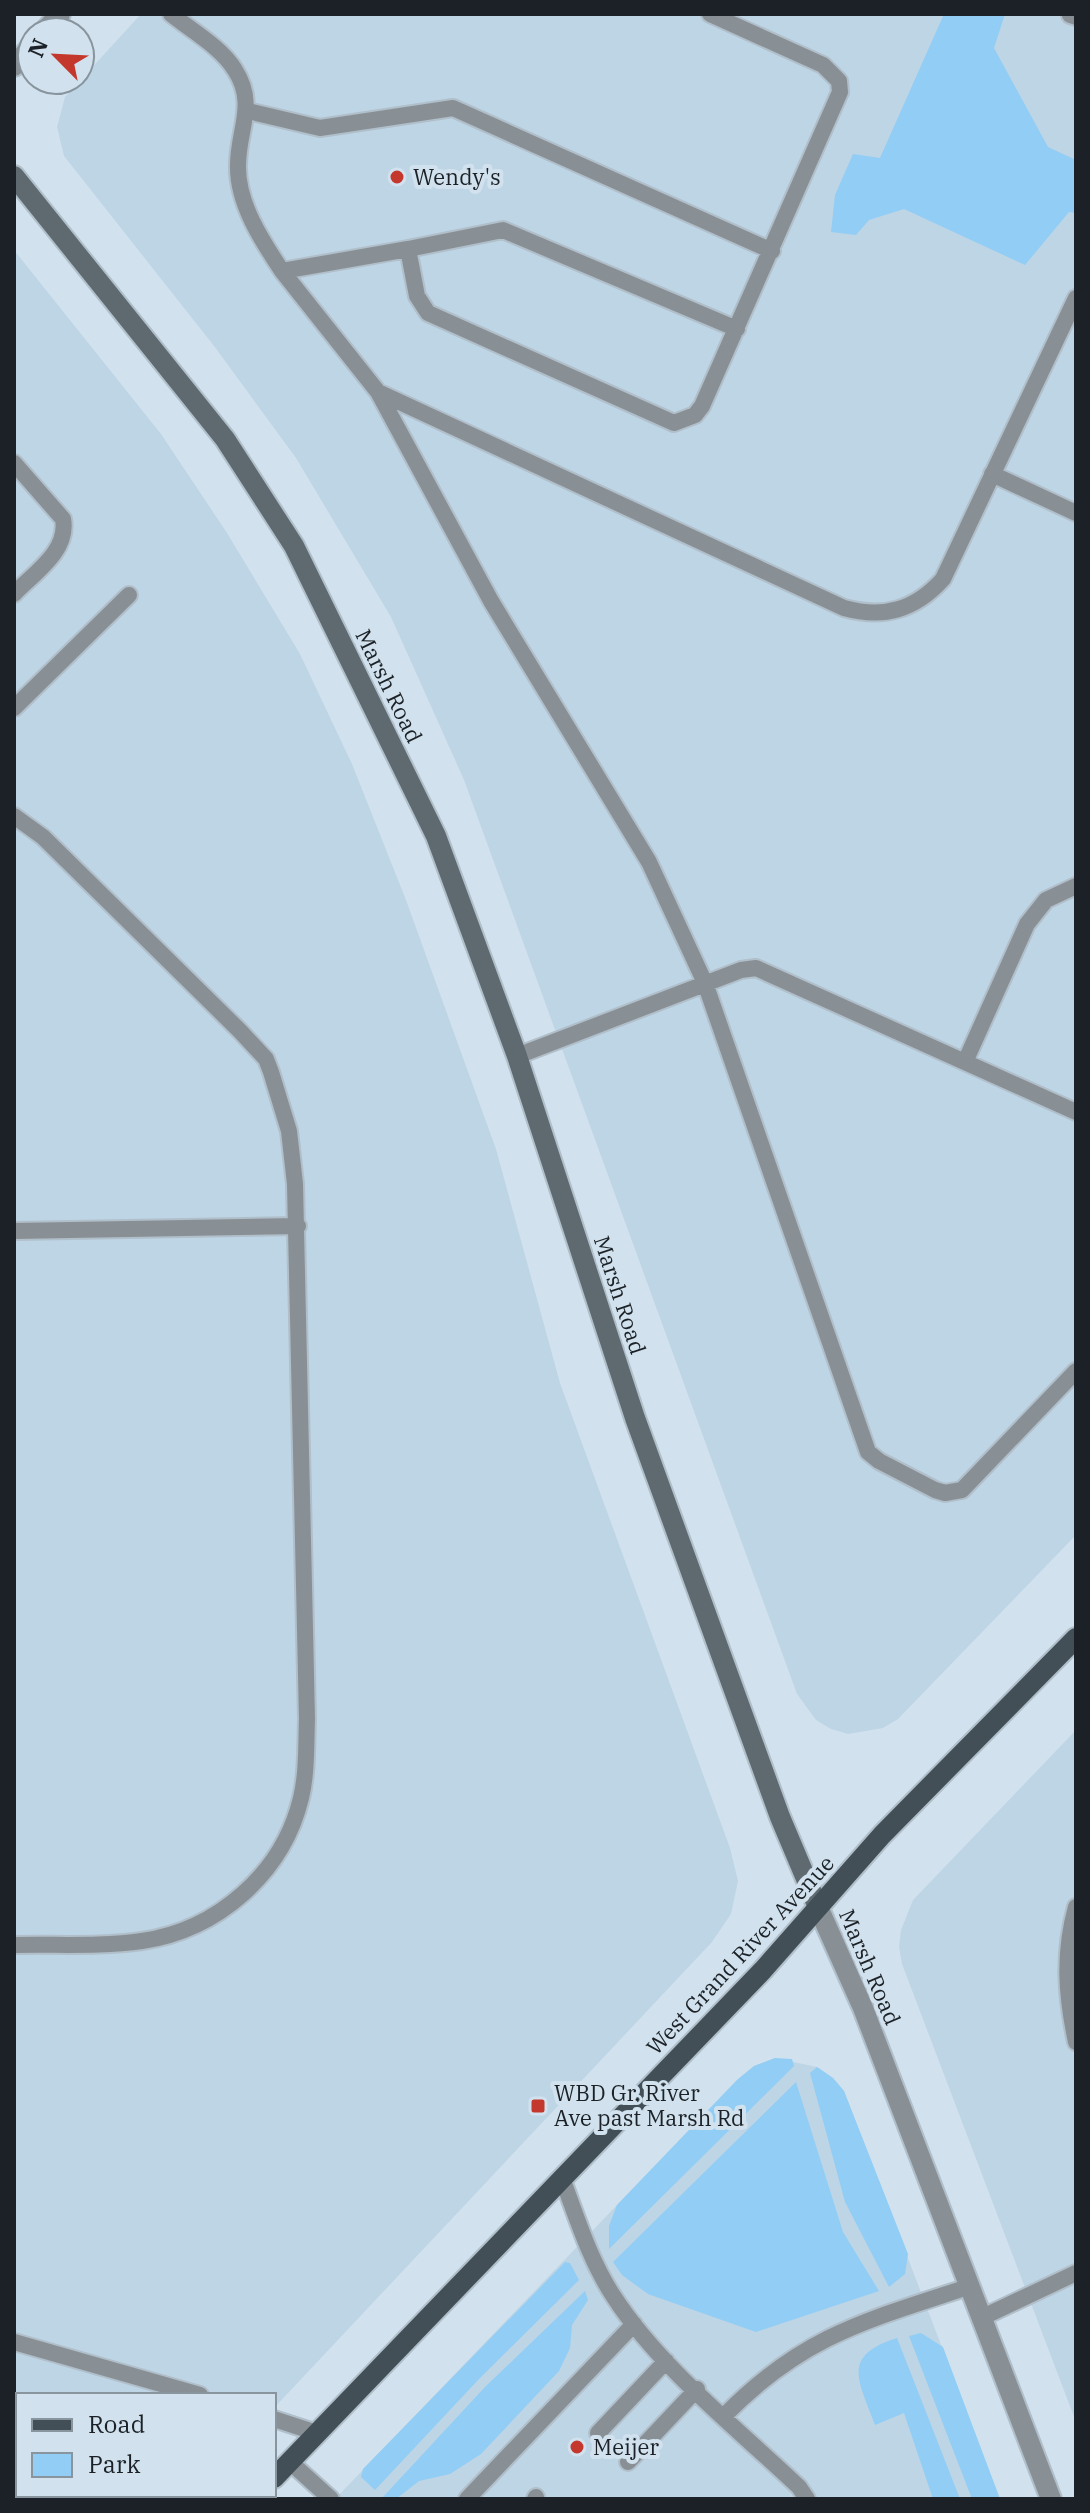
<svg xmlns="http://www.w3.org/2000/svg" width="1090" height="2513" viewBox="0 0 1090 2513" font-family="'IBM Plex Serif',serif">
<style>
.built{fill:#bed5e6}
.green{fill:#91cdf4}
.lines{fill:none;stroke-linecap:round;stroke-linejoin:round}
.service-casing{stroke:#b0bfca;stroke-width:20}
.minor-casing{stroke:#b0bfca;stroke-width:24}
.tertiary-casing{stroke:#b0bfca;stroke-width:24}
.secondary-casing{stroke:#b0bfca;stroke-width:24}
.primary-casing{stroke:#b0bfca;stroke-width:24}
.service{stroke:#899095;stroke-width:16}
.minor{stroke:#899095;stroke-width:20}
.tertiary{stroke:#899095;stroke-width:20}
.secondary{stroke:#5f6970;stroke-width:20}
.primary{stroke:#434f57;stroke-width:20}
.poi-dot{fill:#c4372d;stroke:#d1e2ee;stroke-width:3}
.labels{text-anchor:middle;stroke-width:8;stroke-linejoin:round;paint-order:stroke}
.poi-label{font-size:22px;fill:#1b2126;stroke:#d1e2ee;text-anchor:start}
.street-label{font-size:22px;fill:#1b2126;stroke:#d1e2ee}
</style>
<rect width="100%" height="100%" fill="#d1e2ee"/>
<path class="built" d="M141 14H1076V1535L898 1719 883 1728 848 1734 831 1729 816 1720 797 1694 464 780 391 617 296 458 214 346 64 156 57 127 65 97Z
M14 250 161 434 227 533 300 654 352 764 406 900 496 1149 560 1383 730 1848 738 1881 731 1914 712 1942 274 2408V2395H18V2495H192L188 2499H14Z
M1076 1730V2422L902 1964 899 1947 901 1930 913 1900Z
M775 2058 817 2067 833 2078 844 2091 1000 2499H335L737 2080 754 2066Z"/>
<path class="green" d="M944 14H1005L994 48 1048 147 1076 160V213L1069 212 1025 265 904 209 869 220 856 235 831 232 835 195 853 154 880 158Z
M775 2058 792 2059 794 2066 609 2249V2226L617 2205 737 2080 754 2066Z
M817 2067 833 2078 844 2091 908 2254 905 2274 889 2287 845 2202 810 2073Z
M796 2082 843 2232 879 2291 756 2332 648 2294 622 2275 613 2262Z
M565 2262 570 2263 579 2280 479 2379 375 2490 361 2477 363 2469Z
M585 2291 588 2300 572 2325 570 2348 559 2371 481 2454 450 2474 419 2481 396 2499 383 2497 485 2387Z
M921 2333 943 2347 1000 2499H972L909 2336Z
M897 2338 960 2499H933L904 2413 875 2425C859 2381 840 2356 897 2338Z"/>
<g class="lines">
<defs>
<path id="service" d="M171 14C192 31 221 47 235 70 257 104 238 130 238 165 237 203 262 241 282 271L408 249 417 296 428 313 674 423 695 415 702 406 840 92 839 81 823 65 710 14
M1070 15 1076 17
M248 111 320 128 453 108 772 251
M408 249 503 230 737 329
M282 271 378 392 491 601 649 862 705 983 868 1452 879 1461 935 1490 945 1493 962 1490 1076 1371
M378 392 844 608C884 619 915 610 943 579L1076 298
M14 463 63 519C69 551 34 573 14 594
M992 474 1076 513
M14 708 129 595
M14 816 43 837 240 1031 266 1059 271 1072 289 1131 295 1184 307 1719C306 1746 307 1773 301 1798 283 1873 218 1930 142 1941 101 1947 56 1944 14 1945
M517 1056 741 970 756 968 1076 1112
M965 1062 1027 924 1046 900 1076 886
M14 1231 298 1226
M1076 1907C1063 1954 1066 1995 1076 2042
M562 2178C577 2218 590 2261 614 2297 660 2368 738 2429 799 2487L807 2499
M983 2317 1076 2273
M14 2342 200 2395
M724 2416C803 2335 868 2320 971 2286
M274 2419 317 2433
M598 2433 666 2361
M289 2461 331 2499
M628 2462 697 2389
M467 2499 634 2324
M535 2499 536 2497"/>
<path id="minor" d="M44 32 60 14
M14 66 32 46"/>
<path id="tertiary" d="M818 1907 863 2008 1051 2499"/>
<path id="secondary" d="M14 176 225 439 294 546 436 836 517 1056 635 1418 780 1817 818 1907"/>
<path id="primary" d="M274 2478 763 1970 882 1835 1076 1638
M254 2499 258 2495"/>
</defs>
<use href="#service" class="service-casing"/>
<use href="#minor" class="minor-casing"/>
<use href="#tertiary" class="tertiary-casing"/>
<use href="#secondary" class="secondary-casing"/>
<use href="#primary" class="primary-casing"/>
<use href="#service" class="service"/>
<use href="#minor" class="minor"/>
<use href="#tertiary" class="tertiary"/>
<use href="#secondary" class="secondary"/>
<use href="#primary" class="primary"/>
</g>
<g class="poi-dot">
<circle cx="397" cy="177" r="8"/>
<rect x="530" y="2098" width="16" height="16" rx="4"/>
<circle cx="577" cy="2447" r="8"/>
</g>
<g class="labels">
<g class="poi-label">
<text x="413" y="185">Wendy's</text>
<text x="554" y="2101">WBD Gr. River<tspan x="554" dy="25">Ave past Marsh Rd</tspan></text>
<text x="593" y="2455">Meijer</text>
</g>
<g class="street-label">
<text transform="translate(389 686) rotate(64)" y="8">Marsh Road</text>
<text transform="translate(620 1295) rotate(72)" y="8">Marsh Road</text>
<text transform="translate(740 1955) rotate(-47)" y="8">West Grand River Avenue</text>
<text transform="translate(870 1967) rotate(67)" y="8">Marsh Road</text>
</g>
</g>
<rect width="1090" height="2513" fill="none" stroke="#1b2126" stroke-width="32"/>
<rect x="16" y="2393" width="260" height="104" fill="#d1e2ee" stroke="#88959e" stroke-width="2"/>
<rect x="32" y="2419" width="40" height="12" fill="#434f57" stroke="#88959e" stroke-width="2"/>
<text x="88" y="2433" font-size="24" fill="#1b2126">Road</text>
<rect x="32" y="2453" width="40" height="24" fill="#91cdf4" stroke="#88959e" stroke-width="2"/>
<text x="88" y="2473" font-size="24" fill="#1b2126">Park</text>
<g transform="translate(56 56) rotate(294)"><circle r="38" fill="#d1e2ee" stroke="#88959e" stroke-width="2"/>
<path d="M0-6L14 30L0 20L-14 30Z" fill="#c4372d"/>
<text y="-12" font-size="22" font-weight="bold" text-anchor="middle" fill="#1b2126">N</text>
</g>
</svg>
